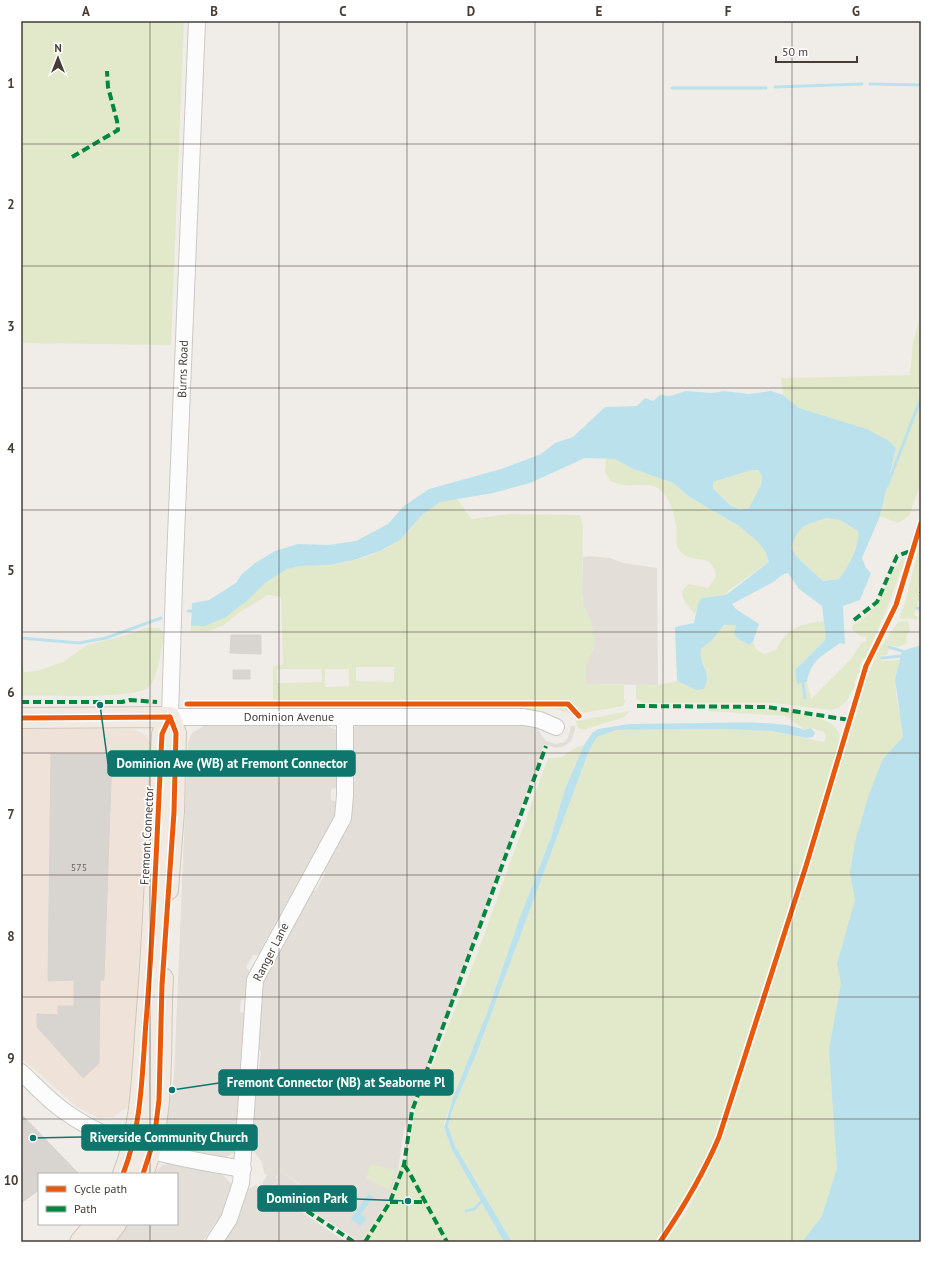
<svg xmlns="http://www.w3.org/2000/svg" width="942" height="1263" viewBox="0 0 942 1263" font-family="'PT Sans',sans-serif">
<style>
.residential{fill:#e3ded7}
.commercial{fill:#efe3d9}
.green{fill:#e2e9ca;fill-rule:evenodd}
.parking{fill:#e1deda}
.water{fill:#bbe2ec;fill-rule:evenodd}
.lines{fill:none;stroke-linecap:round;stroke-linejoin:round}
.stream{stroke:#bbe2ec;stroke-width:3}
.building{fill:#d8d4d0;stroke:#d8d3cf}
.minor-casing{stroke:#ccc9c5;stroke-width:18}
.major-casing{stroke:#d2c5b7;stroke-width:22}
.minor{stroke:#fdfcfc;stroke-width:16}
.major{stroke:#f0eae3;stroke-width:20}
.quiet{stroke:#00873e;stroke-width:4;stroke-dasharray:8 4;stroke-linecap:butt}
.cycleway-casing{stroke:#fff;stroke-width:8}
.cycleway{stroke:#e8590c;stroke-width:5}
.grid{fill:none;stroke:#453c36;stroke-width:1;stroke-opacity:0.55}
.labels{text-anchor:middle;stroke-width:3.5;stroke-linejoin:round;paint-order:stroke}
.number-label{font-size:10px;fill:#6b645e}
.street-label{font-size:12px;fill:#453c36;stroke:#fff}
.leader{fill:none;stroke:#0f766e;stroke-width:1.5}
.callout-dot{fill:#0f766e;stroke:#fff;stroke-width:1.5}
.callout{fill:#0f766e;stroke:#0f766e;stroke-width:1.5}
.callout-label{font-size:13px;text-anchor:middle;font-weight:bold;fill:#fff}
.neatline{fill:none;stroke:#453c36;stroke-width:1.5}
.grid-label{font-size:13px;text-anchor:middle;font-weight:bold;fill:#453c36}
</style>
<rect width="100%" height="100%" fill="#f0ede9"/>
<path class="residential" d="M589 556 610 558 623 563 657 568 658 685 586 684V664L594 647 591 622 583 605 582 593 583 557Z
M204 726H327L336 730 339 735 336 781 340 783 337 788 331 789V800L339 803 333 820 264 944 266 950 261 954 253 955 246 967 251 974 247 998 241 1000 240 1012 245 1013 235 1152 226 1157 174 1148 167 1144 164 1136 174 1076 188 742 192 733Z
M356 726H525L534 730 544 744 460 979 404 1129 398 1170 391 1192 387 1202 360 1242 292 1198 300 1184 281 1172 274 1179 264 1173 262 1162 251 1147 256 1074 259 1070 261 1053 257 1046 260 984 312 891 316 890 325 874 324 868 352 784 355 780 351 729Z
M169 1164 221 1174 226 1178 232 1185 220 1216 202 1242H110L124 1224H177V1174H153L162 1165Z
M256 1185 293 1208 294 1207 346 1242H220L228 1232 232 1231 238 1220 237 1216 244 1194 248 1189Z"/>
<path class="commercial" d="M21 729H134L146 735 151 745 132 1094 127 1108 113 1117 98 1118 77 1107 21 1058Z"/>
<path class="green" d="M21 21H184L171 345 21 343Z
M921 315V483L909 516 898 523 880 516 896 448 867 429 799 408 783 395 781 378 910 375 913 342Z
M606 459H615L631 468 673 483 688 496 739 526 758 542 765 551 769 562 728 591 726 595C708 599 701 592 695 615 687 603 674 595 689 584L708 588 716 576C712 553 698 563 686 556 672 547 678 538 676 526 674 514 670 498 660 490 650 481 636 487 624 485 620 485 614 482 610 481L605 472Z
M751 470H758L762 476 761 485 750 508 741 510 731 505 713 488 712 482Z
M457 498 471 519 509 514 580 515 583 525 582 593 583 605 591 622 595 639 594 647 586 664V684L624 685V700H626L623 706 583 713 575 709 570 700H273V666L283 665 281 597 268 595 240 612 224 625 209 631H191V626C241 624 248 585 287 569 300 563 316 566 329 565 346 563 367 558 382 550 388 547 395 544 400 539 414 528 422 510 439 502 445 500 452 499 457 498ZM356 667H394V682L356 681ZM277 669H321L322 682 277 683ZM325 669H349V686L325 687Z
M826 518 840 520 858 531C860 547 848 566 839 579L823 581 797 557 791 548C800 524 803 526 826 518Z
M919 547 921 549V580L918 593 921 594 914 615 920 618 914 620C909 617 904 620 899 618L904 606Z
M903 557 905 560 886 611 865 659 863 658 859 669 861 670 860 673H858L854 684 855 685 847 701 838 708 831 710 774 703H644L636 699V685H658L677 681 696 690 705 667 699 656 701 649C711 640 721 621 736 625L734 634 737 638 749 645 753 642 757 650 765 654 777 649C786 628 802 623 824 621L826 639 795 670 797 683 807 682 811 699 851 659 862 642 866 641V637L860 636 852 629 853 625C884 609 883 581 903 557Z
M908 621 910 631 906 636 907 643 898 647 890 645 887 655 882 656 881 661 900 660C893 686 895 704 906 728L829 1242H665L683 1217 704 1179 726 1129 810 866 868 675 878 651 898 622Z
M146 628H159L165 635C161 648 158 679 149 687 135 700 44 695 21 696V647L24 672 37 671 63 662 87 645 127 635Z
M228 706H569L573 714 555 709H230Z
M708 709C732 709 830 706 839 733 842 745 832 770 828 783L715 1137 695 1181 655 1242H512L455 1146 448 1127 453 1108 476 1055 589 751 597 737 616 730 719 729 771 731 824 742 826 736 824 732 811 728 804 729 786 716 708 711Z
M630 711 624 717 583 730 578 728 576 721Z
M584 745 565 789 551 837 520 917 488 1010 444 1122V1129L452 1150 504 1242H360L387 1202 402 1161H407L415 1108 476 957 548 758 562 757 573 749Z
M371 1164 396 1170 389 1190 366 1178Z"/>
<path class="parking" d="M368 722 525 723 536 727 546 741 556 744 564 742 568 738 571 726H575V730L571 741 564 746 556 748 544 744 534 730 525 726H368Z
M281 1172 300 1185 289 1202 262 1184 267 1175 276 1179Z"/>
<path class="water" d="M686 391 712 393 724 391 749 394 771 391 783 395 799 408 867 429 889 441 896 448 880 516 862 558 866 568 871 573 860 600 843 606 845 644 840 643C823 656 811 659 807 682L797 684 795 670 826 639 822 606 799 589 788 573 782 575 775 581 732 604 736 609 759 624 753 642 749 645 737 638 734 634 736 625H724L712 640 701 649C698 666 713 669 704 689L696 690 677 681 675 627 694 623 698 604 702 598 726 595 769 562 765 551 758 542 739 526 688 496 673 483 631 468 615 459 585 458 530 483 493 493 440 502 423 514 400 540 380 551 354 560 330 565 300 566 287 569 265 583 248 600 226 617 205 626H191L192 603 209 600 236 583 242 574 255 563 275 551 298 544 328 545 356 541 388 524 404 506 429 489 501 469 541 454 555 443 573 437 605 407 637 406 645 398 653 401 660 395 670 396ZM751 470H758L762 476 761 485 749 508 741 510 730 505 713 488V482ZM826 518 840 520 858 531C860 546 848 567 839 579L823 581 797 557 791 548C800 524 803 526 826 518Z
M921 645V1242H802L822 1216 837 1168 829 1050 841 983 837 964 855 900 850 873 855 842 869 794 883 759 903 737 895 679 902 651Z
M706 723C729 723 785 720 804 730L811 728 815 733 813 737 807 738 771 731 719 729 616 730 597 737 589 751 476 1055 453 1108 448 1126 455 1146 512 1242H504L452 1150 444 1128 453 1098 488 1010 520 917 551 837 565 789 584 745 592 733 598 729 629 724Z
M368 1194 373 1197 361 1214 366 1218 361 1226 351 1219Z"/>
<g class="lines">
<path class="stream" d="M870 84 921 85
M775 87 862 84
M672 88H766
M887 486 921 398
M917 608 921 609
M188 611H195
M21 638 79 643 106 638 161 618
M889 647 902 651
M882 658 901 656
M803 683 805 698
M466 1211 474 1209 483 1200"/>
</g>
<path class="building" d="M231 635H261V654L230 653Z
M233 670H250V679H233Z
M51 754H112L104 980H100L99 1063 83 1078 37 1027V1014L58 1015V1006H74V980L48 981Z
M21 1114 79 1174H39V1190L21 1203Z"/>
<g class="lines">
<defs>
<path id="minor" d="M197 21 174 585 170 717H524L540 720 556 727
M21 1072C36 1086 50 1102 67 1113 118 1149 183 1159 243 1169
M214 1242 229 1219 241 1183 255 980 343 818 345 795V717"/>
<path id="major" d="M21 718 170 717
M168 890 174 812 176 733 170 717
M123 1174C142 1126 142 1073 146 1022 154 926 157 830 162 734L170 717
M143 1174C167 1113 159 1043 163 978
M80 1242 95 1224
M102 1242 116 1224"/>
</defs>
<use href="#minor" class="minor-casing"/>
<use href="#major" class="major-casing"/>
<use href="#minor" class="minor"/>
<use href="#major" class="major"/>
<path class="quiet" d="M72 157 118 130 117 121 108 87 107 71
M921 593V592
M854 620 877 602 897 556 913 550
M21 702H122L130 700 157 702
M637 706 767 707 849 720
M404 1165 409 1172 447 1242
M292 1197 290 1200 354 1242
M390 1202H425
M365 1242 390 1202 404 1165 412 1111 546 746"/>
<defs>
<path id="cycleway" d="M187 704H568L579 716
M21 718 170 717
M123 1174C142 1126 142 1073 146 1022 154 926 157 830 162 734L170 717
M143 1174 154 1140 159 1100 162 985 174 812 176 733 170 717
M660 1242C683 1208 703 1175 719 1137L806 866 866 666 896 605 921 523"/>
</defs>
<use href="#cycleway" class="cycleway-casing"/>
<use href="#cycleway" class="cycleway"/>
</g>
<path class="grid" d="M150 21V1174M279 21V1242M407 21V1242M535 21V1242M663 21V1242M792 21V1242M21 144H921M21 266H921M21 388H921M21 510H921M21 632H921M21 753H921M21 875H921M21 997H921M21 1119H921M150 1224V1242"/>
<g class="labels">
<g class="number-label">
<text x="79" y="871">575</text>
</g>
<g class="street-label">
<text transform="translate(183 369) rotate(-88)" y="4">Burns Road</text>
<text x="289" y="721">Dominion Avenue</text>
<text transform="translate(147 836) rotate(-87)" y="4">Fremont Connector</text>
<text transform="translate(271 952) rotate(-63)" y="4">Ranger Lane</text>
</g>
</g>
<path class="leader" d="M100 705L108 764M172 1090L219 1083M33 1138L82 1137M408 1201L356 1199"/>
<g class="callout-dot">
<circle cx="100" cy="705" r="4"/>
<circle cx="172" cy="1090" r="4"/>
<circle cx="33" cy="1138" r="4"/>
<circle cx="408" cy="1201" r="4"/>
</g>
<g class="callout">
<rect x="108" y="751" width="247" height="25" rx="4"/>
<rect x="219" y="1070" width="234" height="25" rx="4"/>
<rect x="82" y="1125" width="175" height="25" rx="4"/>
<rect x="258" y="1186" width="98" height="25" rx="4"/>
</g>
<g class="callout-label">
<text x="232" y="768">Dominion Ave (WB) at Fremont Connector</text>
<text x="336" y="1087">Fremont Connector (NB) at Seaborne Pl</text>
<text x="169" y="1142">Riverside Community Church</text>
<text x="307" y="1203">Dominion Park</text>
</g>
<rect width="942" height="1263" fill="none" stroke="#ffffff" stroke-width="44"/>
<rect x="38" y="1173" width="140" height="52" fill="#ffffff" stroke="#b5b1af"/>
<rect x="46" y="1186" width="20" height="6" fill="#e8590c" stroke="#b5b1af"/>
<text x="74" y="1193" font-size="12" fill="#453c36">Cycle path</text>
<rect x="46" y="1206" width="20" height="6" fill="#00873e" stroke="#b5b1af"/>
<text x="74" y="1213" font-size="12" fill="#453c36">Path</text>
<g transform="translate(58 58)" stroke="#ffffff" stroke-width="3" paint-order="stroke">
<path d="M0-3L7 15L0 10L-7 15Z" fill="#453c36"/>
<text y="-6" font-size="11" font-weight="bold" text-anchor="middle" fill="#453c36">N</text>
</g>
<path d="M776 56v6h81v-6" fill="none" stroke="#453c36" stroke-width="2"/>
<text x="782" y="56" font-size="12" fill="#453c36" stroke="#ffffff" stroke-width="3" paint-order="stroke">50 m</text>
<rect x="22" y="22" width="898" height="1219" class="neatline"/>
<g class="grid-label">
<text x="86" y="16">A</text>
<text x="214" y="16">B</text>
<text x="343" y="16">C</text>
<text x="471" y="16">D</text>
<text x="599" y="16">E</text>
<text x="728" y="16">F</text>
<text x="856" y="16">G</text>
<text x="11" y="88">1</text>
<text x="11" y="209">2</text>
<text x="11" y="331">3</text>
<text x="11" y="453">4</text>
<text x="11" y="575">5</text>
<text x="11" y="697">6</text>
<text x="11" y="819">7</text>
<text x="11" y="941">8</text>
<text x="11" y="1063">9</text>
<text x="11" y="1185">10</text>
</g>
</svg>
